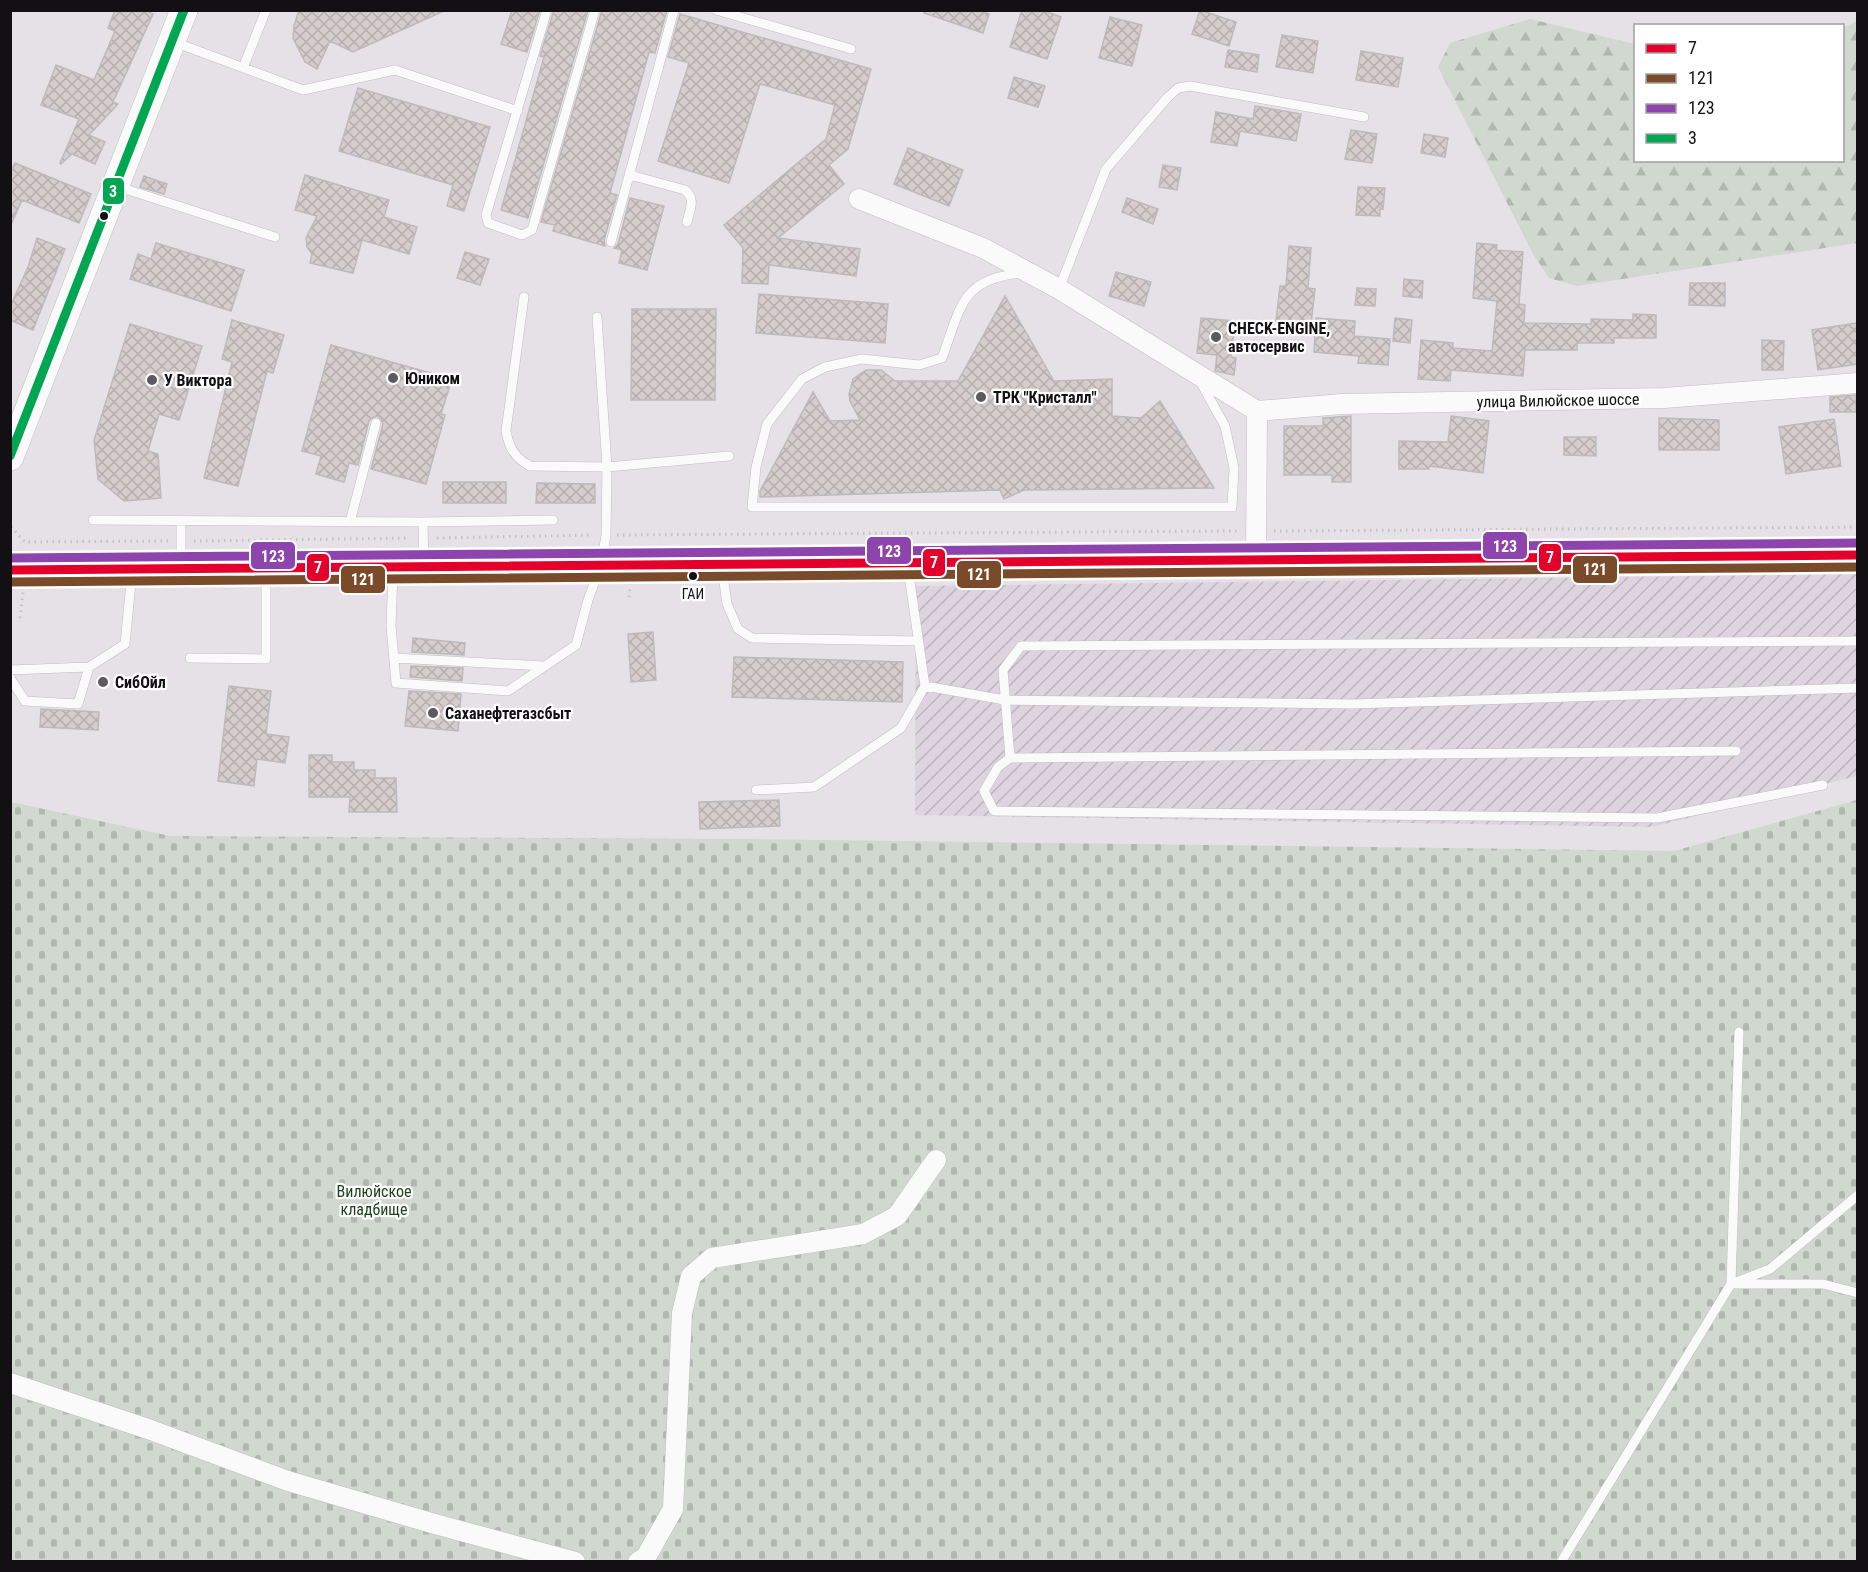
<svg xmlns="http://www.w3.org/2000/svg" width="1868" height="1572" viewBox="0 0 1868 1572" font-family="'Roboto Condensed',sans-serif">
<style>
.industrial{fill:url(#industrial-furrows)}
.forest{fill:url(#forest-firs)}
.cemetery{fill:url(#cemetery-stones)}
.building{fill:url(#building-cross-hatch);stroke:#bebabc;stroke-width:1.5}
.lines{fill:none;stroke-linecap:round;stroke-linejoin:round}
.service-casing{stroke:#c1bdc1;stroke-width:10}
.minor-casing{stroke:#c1bdc1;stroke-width:21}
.secondary-casing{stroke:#c1bdc1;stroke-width:28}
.primary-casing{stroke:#c1bdc1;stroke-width:32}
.path{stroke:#c3c1c3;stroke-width:3;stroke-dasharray:1.5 4.5;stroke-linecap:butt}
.service{stroke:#fbfafb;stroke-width:9}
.minor{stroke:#fbfafb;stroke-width:20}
.secondary{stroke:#fbfafb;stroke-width:27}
.primary{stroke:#fbfafb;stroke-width:30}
.bus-1-casing{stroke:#fff;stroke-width:14}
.bus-2-casing{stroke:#fff;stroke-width:14}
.bus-3-casing{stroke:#fff;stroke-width:14}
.bus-4-casing{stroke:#fff;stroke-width:14}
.bus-1{stroke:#e4002b;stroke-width:9}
.bus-2{stroke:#7a4b2a;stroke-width:9}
.bus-3{stroke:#8e44ad;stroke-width:9}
.bus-4{stroke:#00a651;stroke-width:9}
.bus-dot{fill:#131014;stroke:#fff;stroke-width:2}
.poi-dot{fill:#5d595e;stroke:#fff;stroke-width:2}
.labels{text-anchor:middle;stroke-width:4.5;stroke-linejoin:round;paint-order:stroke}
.bus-label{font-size:14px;fill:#131014;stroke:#fff}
.poi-label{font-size:16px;font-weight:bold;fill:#131014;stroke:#fff;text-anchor:start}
.street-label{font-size:16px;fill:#131014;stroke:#fff}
.park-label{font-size:16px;fill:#1e431c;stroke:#fff}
.line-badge{stroke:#fff;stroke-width:2}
.badge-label{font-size:16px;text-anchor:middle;font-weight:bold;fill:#fff}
</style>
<defs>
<pattern id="industrial-furrows" width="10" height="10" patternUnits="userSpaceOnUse" patternTransform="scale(1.5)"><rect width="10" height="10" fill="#ddd4df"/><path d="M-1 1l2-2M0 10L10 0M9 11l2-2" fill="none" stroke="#bdb5be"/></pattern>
<pattern id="forest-firs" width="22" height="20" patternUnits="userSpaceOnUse" patternTransform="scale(1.5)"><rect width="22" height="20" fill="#d0d8cf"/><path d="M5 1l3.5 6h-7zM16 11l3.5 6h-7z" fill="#b2b8b1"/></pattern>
<pattern id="cemetery-stones" width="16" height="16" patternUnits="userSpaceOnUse" patternTransform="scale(1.5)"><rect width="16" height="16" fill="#d0d8cf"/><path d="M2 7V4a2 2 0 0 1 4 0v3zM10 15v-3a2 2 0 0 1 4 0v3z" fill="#b2b8b1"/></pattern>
<pattern id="building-cross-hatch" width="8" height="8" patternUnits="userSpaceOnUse" patternTransform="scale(1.5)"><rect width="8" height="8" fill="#d5cccc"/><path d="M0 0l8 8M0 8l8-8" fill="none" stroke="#b6aeae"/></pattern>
</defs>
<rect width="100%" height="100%" fill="#e6e1e7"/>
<path class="industrial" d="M1857 574V776L1652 827 915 815 916 586Z"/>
<path class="forest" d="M1530 19 1635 44 1636 160H1842L1843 28 1857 21V243L1577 286 1549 278 1533 254 1438 67 1450 43Z"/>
<path class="cemetery" d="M1857 800V1561L11 1562V802L170 836 745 839 1674 851Z"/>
<path class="building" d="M115 10H145L153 14 113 102 118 104 89 135 105 142 95 164 72 154 61 164 60 163 79 119 41 105 56 65 94 80 115 31 108 28Z
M299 10H446L353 52 330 41 317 69 305 62 293 38 294 26Z
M512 10H540L527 52 501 44Z
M554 10H588L528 218 501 210 544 57 540 56Z
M602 10H667L655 53 649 52 610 193 617 195 604 240 605 246 553 231 555 225 541 222Z
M925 10H979L989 14 983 33 924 13Z
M1022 10H1042L1061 17 1047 59 1010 47Z
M1200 10 1236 22 1229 46 1192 34Z
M680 14 871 69 848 149 829 165 844 184 778 238 860 249 856 276 769 265 768 284 742 283 743 248 724 225 826 139 835 105 760 84 729 183 658 161 689 63 668 57Z
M1110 17 1142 25 1132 66 1099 58Z
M1282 35 1318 41 1313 73 1276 67Z
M1228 50 1259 55 1257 72 1225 67Z
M1361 51 1403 58 1398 87 1356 80Z
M1014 77 1045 86 1038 107 1008 98Z
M358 88 490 127 464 211 447 206 453 185 339 151Z
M1255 106 1301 114 1296 141 1240 131 1237 146 1211 142 1216 112 1253 119Z
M1351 130 1377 134 1372 163 1345 159Z
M1424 134 1448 138 1445 157 1421 153Z
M908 148 963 170 949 206 894 184Z
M15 163 91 194 79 223 22 200 10 227V174Z
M1163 165 1181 168 1177 190 1159 187Z
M305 175 389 200 384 217 417 227 409 254 362 240 353 273 310 263 312 254 307 247 306 238 317 216 295 210Z
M144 176 167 184 164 194 140 187Z
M1358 187 1385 188 1383 209 1380 208V216L1356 215Z
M630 198 664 206 647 270 619 263 622 250 614 248 618 244Z
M1127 198 1158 209 1153 224 1122 212Z
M37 238 65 249 33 330 10 320V307L28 267Z
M156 243 244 270 231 311 130 279 138 254 151 259Z
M1477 243 1497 245 1496 250 1523 252 1519 304 1525 305 1524 323 1591 324V319L1633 320V314L1656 315V338H1614V343H1577V350H1525L1523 376 1451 370 1450 381 1418 379 1421 340 1453 343V348L1492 351 1497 301 1473 298Z
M1289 246 1311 248 1308 288 1315 289 1311 325 1276 321 1280 286H1286Z
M465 252 489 259 480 285 457 278Z
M1116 272 1151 282 1144 306 1109 296Z
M1404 279 1423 281 1422 298 1403 296Z
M1690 283H1725V306L1689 305Z
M1357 288 1376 289 1375 306 1355 305Z
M759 294 888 304 885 343 756 333Z
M1005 296 1054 381 1112 379V416L1141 418 1160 401 1214 488 1024 490 1004 499 1000 490 760 497V491L813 392 830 421 860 420 850 401 849 394 853 379 866 370H881L895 381H958Z
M632 309H716L715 400H631Z
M1201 318 1235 321 1231 357 1236 358 1234 375 1215 371 1217 355 1197 353Z
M1316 318 1355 321 1354 336 1390 339 1388 365 1358 363 1359 356 1314 352Z
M1395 318 1412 320 1410 343 1393 341Z
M232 320 284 335 273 373 267 371 238 486 204 478 232 362 222 359Z
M1857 323V364L1818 370 1812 330Z
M130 324 202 346 179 420 159 414 148 451 158 454 161 498 124 501 98 479 94 440Z
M1762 340 1784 341 1783 370H1762Z
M331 345 452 379 441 414 445 415 426 484 371 469 383 424 381 419 377 416 372 418 369 421 358 465 349 463 344 482 316 474 321 456 302 451Z
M1856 395V412H1830V397Z
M1351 416V482H1332V475H1284V426H1323V418Z
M1451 416 1489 421 1483 473 1429 466V469H1399V441L1448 442Z
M1659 418 1719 420V450H1659Z
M1834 419 1841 466 1786 474 1779 427Z
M1564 437H1596V456L1564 455Z
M443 482H506V503H443Z
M537 483 595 484V503H536Z
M653 632 656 680 631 682 628 634Z
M413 638 465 643 464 655 412 652Z
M734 657 903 662 902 702 732 697Z
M411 666 463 668 462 681 410 677Z
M229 686 271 691 266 734 289 737 285 763 257 759 254 786 218 781Z
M409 691 461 694 458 731 405 726Z
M41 709 99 712 98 730 40 727Z
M309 755H332V762H354V770H375V778H396L397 812H349L350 797H309Z
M779 800 780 826 700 829 699 802Z"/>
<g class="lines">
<defs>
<path id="service" d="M547 10 486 215 488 223 522 235 532 230 595 10
M716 10 851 49
M174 42 303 90 395 70 518 111
M243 68 266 10
M630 175 685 190C696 199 690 209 687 222
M119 187 275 237
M611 242 674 10
M1023 273C960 278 961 308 942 358L919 365 862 359 825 367 802 379 767 424 756 467 752 507H1232L1234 468 1225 426 1201 383
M1059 289 1106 169 1167 98 1178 88 1190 86 1364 117
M524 297 506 431C509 448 515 458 530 466L607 467 729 456
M93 520 423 522 553 520
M350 522 376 423
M423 522 424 564
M181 563V521
M722 568 727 604 738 629 752 638 918 641
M908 568 925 686 1005 700 1353 704 1858 688
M393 572 391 626 396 683 508 691 576 645 588 600 601 565 606 535 607 467 597 317
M190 658 266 659V570
M394 658 544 666
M10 670 89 667
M10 678 25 701 78 704 89 667 125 644 132 572
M1010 758 1736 751
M1823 785 1657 818 994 811 984 791 998 767 1010 758 1003 670 1021 646 1858 641
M756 790 814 787 901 728 925 686
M1731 1284 1770 1269 1858 1195
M1736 1284H1823L1858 1293
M1561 1562 1731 1284 1739 1032"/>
<path id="minor" d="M859 199 983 248 1059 289 1257 411 1256 561
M1257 411 1342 404 1664 398 1858 383
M10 1383 148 1429 288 1481 435 1524 575 1562
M638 1562 646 1557 673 1509 682 1313 691 1276 712 1258 863 1234 897 1216 936 1160"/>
<path id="secondary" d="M10 457 184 10"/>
<path id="primary" d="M10 570 1858 555"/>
</defs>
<use href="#service" class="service-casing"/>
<use href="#minor" class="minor-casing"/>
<use href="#secondary" class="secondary-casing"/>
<use href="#primary" class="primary-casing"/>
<path class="path" d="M11 527 25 542 170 541
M1274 531 1858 527
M617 535 1238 531
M437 538 593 535
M194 541 410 538
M629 597 630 588
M20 618 23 592"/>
<use href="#service" class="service"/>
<use href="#minor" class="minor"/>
<use href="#secondary" class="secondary"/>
<use href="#primary" class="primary"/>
<defs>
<path id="bus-1" d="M10 570 1858 555"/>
<path id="bus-2" d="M10 582 1858 567"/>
<path id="bus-3" d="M10 558 1858 543"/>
<path id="bus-4" d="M10 456 184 10"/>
</defs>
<use href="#bus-1" class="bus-1-casing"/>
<use href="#bus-2" class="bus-2-casing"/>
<use href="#bus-3" class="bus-3-casing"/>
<use href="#bus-4" class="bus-4-casing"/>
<use href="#bus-1" class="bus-1"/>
<use href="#bus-2" class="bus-2"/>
<use href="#bus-3" class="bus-3"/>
<use href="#bus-4" class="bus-4"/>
</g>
<g class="bus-dot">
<circle cx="104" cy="216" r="5"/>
<circle cx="693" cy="576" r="5"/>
</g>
<g class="poi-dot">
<circle cx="1216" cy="337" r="6"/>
<circle cx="393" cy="378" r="6"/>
<circle cx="152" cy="380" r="6"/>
<circle cx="981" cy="397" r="6"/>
<circle cx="103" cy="682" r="6"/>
<circle cx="433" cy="713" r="6"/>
</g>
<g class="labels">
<g class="bus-label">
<text x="693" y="599">ГАИ</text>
</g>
<g class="poi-label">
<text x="1228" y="334">CHECK-ENGINE,<tspan x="1228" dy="18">автосервис</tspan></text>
<text x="405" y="384">Юником</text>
<text x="164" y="386">У Виктора</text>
<text x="993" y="403">ТРК "Кристалл"</text>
<text x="115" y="688">СибОйл</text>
<text x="445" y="719">Саханефтегазсбыт</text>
</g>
<g class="street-label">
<text transform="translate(1558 400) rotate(-1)" y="6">улица Вилюйское шоссе</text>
</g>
<g class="park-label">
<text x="374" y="1197">Вилюйское<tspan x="374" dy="18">кладбище</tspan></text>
</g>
</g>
<g class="line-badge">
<rect x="102" y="177" width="23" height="28" rx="6" fill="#00a651"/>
<rect x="1482" y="531" width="46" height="29" rx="6" fill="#8e44ad"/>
<rect x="866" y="536" width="46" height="29" rx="6" fill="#8e44ad"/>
<rect x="250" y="541" width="46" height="29" rx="6" fill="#8e44ad"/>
<rect x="1538" y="543" width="24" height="29" rx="6" fill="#e4002b"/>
<rect x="922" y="548" width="24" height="29" rx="6" fill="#e4002b"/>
<rect x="306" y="553" width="24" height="29" rx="6" fill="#e4002b"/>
<rect x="1572" y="555" width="46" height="29" rx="6" fill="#7a4b2a"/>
<rect x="956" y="560" width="46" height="29" rx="6" fill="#7a4b2a"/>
<rect x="340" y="565" width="46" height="29" rx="6" fill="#7a4b2a"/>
</g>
<g class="badge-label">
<text x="113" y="197">3</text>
<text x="1505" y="552">123</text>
<text x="889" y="557">123</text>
<text x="273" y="562">123</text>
<text x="1550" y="563">7</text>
<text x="934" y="568">7</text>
<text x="318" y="573">7</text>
<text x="1595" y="575">121</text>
<text x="979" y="580">121</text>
<text x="363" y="585">121</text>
</g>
<rect width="1868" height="1572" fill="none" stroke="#131014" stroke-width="24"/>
<rect x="1634" y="24" width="210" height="138" fill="#ffffff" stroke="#a19fa1" stroke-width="1.5"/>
<rect x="1646" y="44" width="30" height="9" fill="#e4002b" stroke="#a19fa1" stroke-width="1.5"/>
<text x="1688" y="54" font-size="18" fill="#131014">7</text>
<rect x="1646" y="74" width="30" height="9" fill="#7a4b2a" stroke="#a19fa1" stroke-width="1.5"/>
<text x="1688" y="84" font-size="18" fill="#131014">121</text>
<rect x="1646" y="104" width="30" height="9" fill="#8e44ad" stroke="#a19fa1" stroke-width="1.5"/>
<text x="1688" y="114" font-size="18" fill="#131014">123</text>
<rect x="1646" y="134" width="30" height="9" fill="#00a651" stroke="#a19fa1" stroke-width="1.5"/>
<text x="1688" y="144" font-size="18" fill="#131014">3</text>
</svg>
